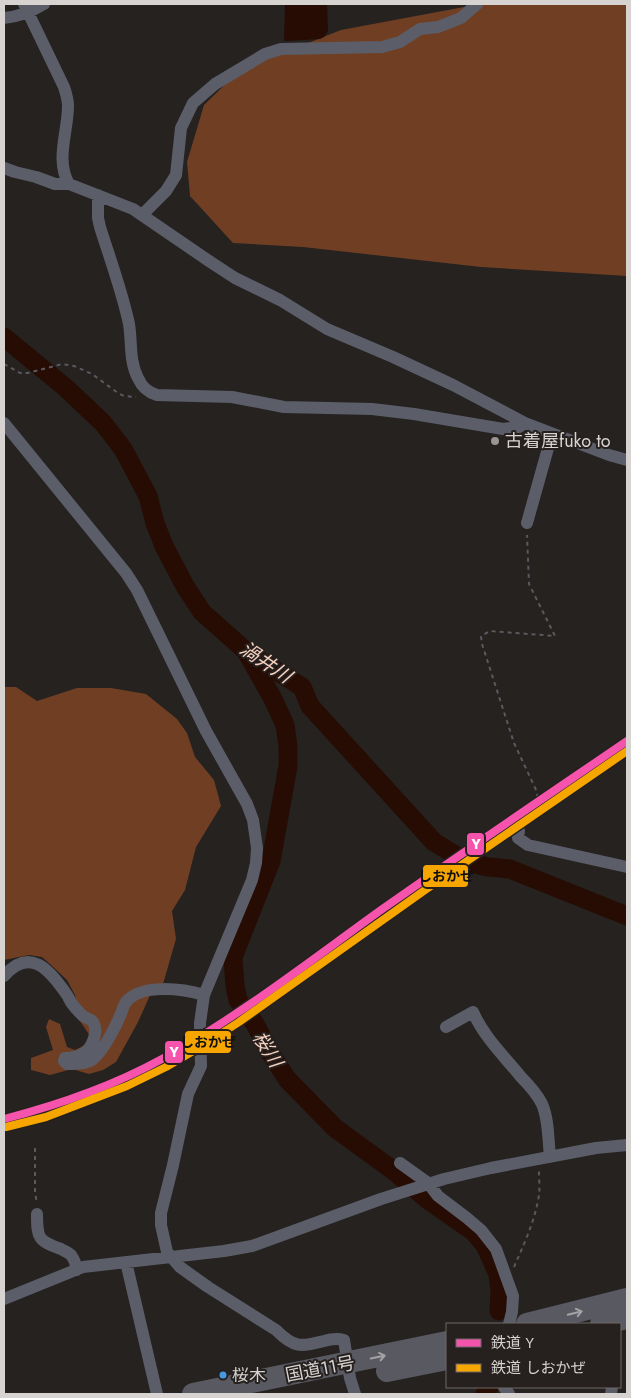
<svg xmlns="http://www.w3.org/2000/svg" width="631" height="1398" viewBox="0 0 631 1398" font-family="Jost,'Noto Sans JP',sans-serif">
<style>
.forest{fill:#703f23}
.water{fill:#260c03}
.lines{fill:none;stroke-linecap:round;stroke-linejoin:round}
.river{stroke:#260c03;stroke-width:19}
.path{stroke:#59595f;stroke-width:2;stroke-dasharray:4 4;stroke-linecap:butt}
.street{stroke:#5b5e69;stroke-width:12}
.highway{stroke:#585961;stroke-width:22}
.rail-1-casing{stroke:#26211f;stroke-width:11}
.rail-2-casing{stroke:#26211f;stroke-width:11}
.rail-1{stroke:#f653ac;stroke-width:8}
.rail-2{stroke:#f7a600;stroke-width:8}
.oneway{stroke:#a4a2a4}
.poi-dot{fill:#989593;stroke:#26211f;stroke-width:2}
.bus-dot{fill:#4699e1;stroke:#26211f;stroke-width:2}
.labels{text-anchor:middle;stroke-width:4;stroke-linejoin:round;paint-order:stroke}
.bus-label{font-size:17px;fill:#d6d3d1;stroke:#26211f;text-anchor:start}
.poi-label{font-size:18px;fill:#d6d3d1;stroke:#26211f;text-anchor:start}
.street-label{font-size:18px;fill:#d6d3d1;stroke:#26211f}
.water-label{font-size:19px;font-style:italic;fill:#f7d2c0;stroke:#26211f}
.line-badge{stroke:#26211f;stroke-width:2}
.badge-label{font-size:14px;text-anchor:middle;font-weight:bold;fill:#fff}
.pale-badge-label{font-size:14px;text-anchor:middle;font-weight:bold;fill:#111}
</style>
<rect width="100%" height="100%" fill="#252220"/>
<path class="forest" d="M480 4H627V276L481 267 303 247 233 243 190 196 187 162 204 105 240 70 341 30Z
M4 687H16L37 701 77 688H111L146 694 177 719 187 733 195 757 214 780 221 806 196 847 185 890 172 911 176 939 163 984 151 993 138 1022 116 1062 103 1070 89 1074 72 1069 50 1075 31 1070V1058L53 1050 46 1027 49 1019 60 1024 67 1047 75 1050 87 1044 90 1036 78 1018 75 995 67 980 50 964 42 957 29 955 4 960Z"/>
<path class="water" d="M285 4H327L328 31 324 37 320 39 285 41 284 39Z"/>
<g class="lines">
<path class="river" d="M4 337 66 388 103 423 123 449 148 496 155 523 164 546 185 586 202 612 247 652 302 687 310 706 434 842 467 862 488 867 510 869 627 916
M247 653 272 697 285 725 288 746V766L271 861 233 957 235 986 238 1000 255 1024 271 1054 287 1079 335 1128 394 1171 428 1200 474 1232 485 1245 498 1274 500 1291 499 1311
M485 1394 489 1387"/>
<path class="path" d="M4 364 20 373H28L62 364 74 366 92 374 118 393 124 396 136 397
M527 825 533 821 538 814 537 792 514 743 482 644 481 636 490 631 555 636 529 584 527 535
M35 1148V1192L37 1204
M514 1267C524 1244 535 1221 539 1195 540 1188 539 1179 539 1171"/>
<path class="street" d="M24 4 64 87C66 93 68 100 68 106 68 132 55 160 69 184
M4 18C19 17 31 12 44 4
M4 168 15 172 36 177 55 184H69L133 209 209 261 235 278 280 300 327 329 393 357 453 385 525 423 609 455 627 460
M98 195V218L100 227C110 259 122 291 129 324 132 342 129 361 138 378 142 387 147 392 157 395L232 397 284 407 372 409 414 414 503 429 519 427 525 423
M142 215 166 191 176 175 181 128 193 103 215 84 265 54 281 49 382 47 400 42 420 29 438 27 461 18 477 4
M4 423 126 573 137 590 206 731 247 804 253 820 257 848 256 863 252 880 204 995 200 1023 201 1066 188 1094 173 1165 161 1213V1225L167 1252 180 1267 208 1287 276 1330C294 1348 300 1347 324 1341 331 1339 336 1338 344 1340L350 1378 355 1394
M527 523 552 434
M519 831 518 838 528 845 627 867
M4 976C30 946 50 970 67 995 69 998 70 1002 73 1005 75 1008 80 1013 83 1016 87 1019 90 1018 93 1022 99 1031 92 1048 84 1053 78 1057 72 1058 65 1058L64 1061 67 1064C76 1064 86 1064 93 1059 103 1051 115 1028 120 1016 122 1012 123 1006 126 1002 141 983 184 989 204 995
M446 1027 473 1012C484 1037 504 1056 521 1077 529 1085 537 1094 542 1104 549 1120 548 1140 550 1157
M400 1163 428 1183 438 1196 467 1218 481 1230 496 1249 513 1296 512 1312 509 1324
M37 1214C37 1238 38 1241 61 1249 64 1251 68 1252 71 1255 74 1259 76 1264 77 1270
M126 1262 157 1394
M4 1299 83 1267 224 1251 252 1246 381 1199 444 1179 491 1168 596 1148 627 1145
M504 1387 509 1394
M611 1394 612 1387"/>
<path class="highway" d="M527 1324 627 1299
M601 1324 627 1318
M387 1371 447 1359
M193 1394 447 1342"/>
<defs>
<path id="rail-1" d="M4 1119C58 1105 113 1086 162 1059 240 1016 310 961 381 910 462 853 545 797 627 741"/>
<path id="rail-2" d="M6 1127 46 1117 127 1086 166 1067 205 1044 239 1022 425 890 627 751"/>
</defs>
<use href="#rail-1" class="rail-1-casing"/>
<use href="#rail-2" class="rail-2-casing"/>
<use href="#rail-1" class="rail-1"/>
<use href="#rail-2" class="rail-2"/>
</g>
<defs><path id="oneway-shaft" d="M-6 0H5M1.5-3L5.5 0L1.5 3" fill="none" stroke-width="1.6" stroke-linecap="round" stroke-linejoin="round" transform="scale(1.25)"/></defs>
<g class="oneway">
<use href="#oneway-shaft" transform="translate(575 1313) rotate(-14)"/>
<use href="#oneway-shaft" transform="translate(378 1357) rotate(-12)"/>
</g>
<circle class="poi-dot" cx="495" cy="441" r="5"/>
<circle class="bus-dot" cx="223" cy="1375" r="4.5"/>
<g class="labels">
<g class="bus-label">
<text x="232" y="1381">桜木</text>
</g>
<g class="poi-label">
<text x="505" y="447">古着屋fuko to</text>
</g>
<g class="street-label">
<text transform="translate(320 1369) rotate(-11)" y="6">国道11号</text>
</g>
<g class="water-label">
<text transform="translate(266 662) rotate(34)" y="7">渦井川</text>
<text transform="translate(268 1049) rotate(58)" y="7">桜川</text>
</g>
</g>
<g class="line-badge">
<rect x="466" y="832" width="19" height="24" rx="5" fill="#f653ac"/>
<rect x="422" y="864" width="47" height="24" rx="5" fill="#f7a600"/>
<rect x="184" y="1030" width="48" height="24" rx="5" fill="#f7a600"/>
<rect x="164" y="1040" width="20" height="24" rx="5" fill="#f653ac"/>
</g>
<g class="badge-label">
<text x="476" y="849">Y</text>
<text x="174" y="1057">Y</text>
</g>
<g class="pale-badge-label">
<text x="446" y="881">しおかぜ</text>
<text x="208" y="1047">しおかぜ</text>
</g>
<rect width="631" height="1398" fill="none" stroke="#d6d3d1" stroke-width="10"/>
<rect x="446" y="1323" width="175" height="65" fill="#26211f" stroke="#6c6866"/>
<rect x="456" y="1339" width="25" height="8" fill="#f653ac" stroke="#6c6866"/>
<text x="491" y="1348" font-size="15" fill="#d6d3d1">鉄道 Y</text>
<rect x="456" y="1364" width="25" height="8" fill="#f7a600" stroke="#6c6866"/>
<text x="491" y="1373" font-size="15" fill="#d6d3d1">鉄道 しおかぜ</text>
</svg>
